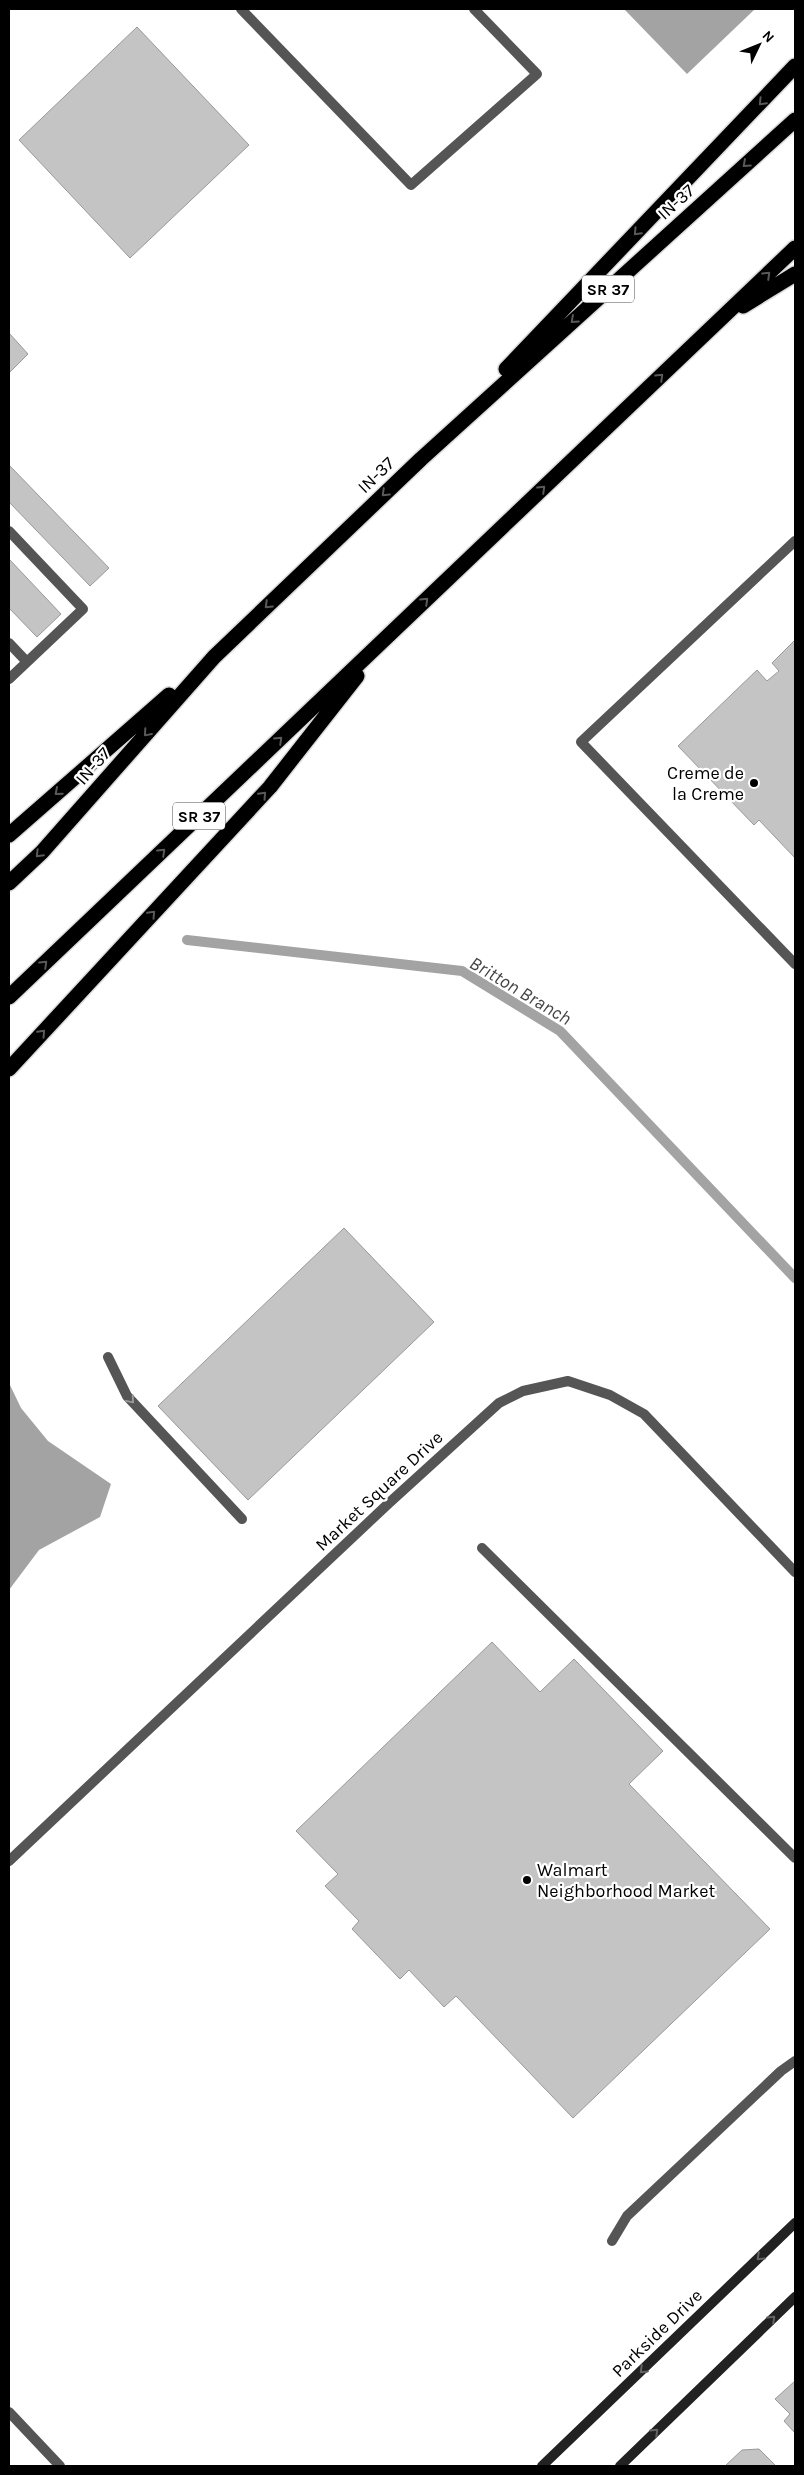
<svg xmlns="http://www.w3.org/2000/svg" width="804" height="2475" viewBox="0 0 804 2475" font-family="Karla,sans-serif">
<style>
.water{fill:#a3a3a3}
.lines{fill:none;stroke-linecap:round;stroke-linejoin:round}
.stream{stroke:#a3a3a3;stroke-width:10}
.building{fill:#c4c4c4;stroke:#999}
.highway-casing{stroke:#dbdbdb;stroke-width:18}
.lane{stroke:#555;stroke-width:10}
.street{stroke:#555;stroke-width:10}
.secondary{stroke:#222;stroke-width:10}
.highway{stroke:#000;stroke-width:15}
.oneway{stroke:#595959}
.oneway2{stroke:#999}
.oneway3{stroke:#646464}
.poi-dot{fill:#000;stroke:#fff;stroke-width:2}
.labels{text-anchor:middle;stroke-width:4.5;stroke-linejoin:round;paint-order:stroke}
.shield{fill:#fff;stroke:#4c4c4c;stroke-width:1}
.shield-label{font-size:16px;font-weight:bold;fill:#000}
.street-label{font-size:18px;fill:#000;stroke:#fff}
.poi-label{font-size:18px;fill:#000;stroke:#fff;text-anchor:end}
.water-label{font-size:19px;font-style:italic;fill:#444;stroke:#fff}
</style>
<rect width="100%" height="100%" fill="#fff"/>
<path class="water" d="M624 9H755L687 74Z
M9 1383 21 1408 48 1441 111 1484 100 1517 39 1550 9 1590Z"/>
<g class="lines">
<path class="stream" d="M187 940 462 971 560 1031 795 1278"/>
</g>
<path class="building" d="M137 27 249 145 130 258 19 140Z
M9 333 28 354 9 373Z
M9 465 109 568 90 586 9 502Z
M9 559 61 614 37 637 9 608Z
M795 640V858L759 820 754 825 678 746 757 670 767 681 779 671 772 663Z
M344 1228 434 1322 248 1500 158 1406Z
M492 1642 540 1692 574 1659 663 1751 629 1784 770 1929 573 2118 456 1996 444 2007 409 1970 400 1979 352 1929 359 1921 325 1886 338 1874 296 1831Z
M795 2381V2433L784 2421 790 2414 775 2399Z
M759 2449 776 2466H725L742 2450Z"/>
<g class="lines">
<defs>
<path id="highway" d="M743 306 795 274
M506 369 795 66
M9 835 169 695
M9 883 42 852 214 657 421 459 795 120
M9 997 795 248
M9 1069 270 787 357 676"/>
</defs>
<use href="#highway" class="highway-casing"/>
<path class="lane" d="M241 9 411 185 537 74 474 9
M9 531 83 609 9 679
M795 541 581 742 795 964
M9 643 27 662
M108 1357 127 1396 242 1519
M482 1548 795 1858
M612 2241 627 2216 781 2071 795 2061"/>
<path class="street" d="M9 1861 389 1503 499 1403 523 1391 568 1381 610 1395 644 1414 795 1572
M9 2412 60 2466"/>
<path class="secondary" d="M542 2466 795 2223
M620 2466 795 2297"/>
<use href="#highway" class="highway"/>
</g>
<defs><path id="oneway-chevron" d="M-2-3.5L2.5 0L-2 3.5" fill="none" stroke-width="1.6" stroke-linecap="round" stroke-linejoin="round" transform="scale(1.25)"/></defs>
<g class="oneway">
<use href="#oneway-chevron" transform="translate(762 102) rotate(134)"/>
<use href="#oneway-chevron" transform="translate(746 164) rotate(138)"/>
<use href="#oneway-chevron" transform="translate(637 232) rotate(134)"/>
<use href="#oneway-chevron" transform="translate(767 275) rotate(-44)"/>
<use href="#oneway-chevron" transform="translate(574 320) rotate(138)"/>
<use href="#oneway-chevron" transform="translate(660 377) rotate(-44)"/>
<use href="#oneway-chevron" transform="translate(542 489) rotate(-44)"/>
<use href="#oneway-chevron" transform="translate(385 493) rotate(136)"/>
<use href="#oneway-chevron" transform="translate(425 601) rotate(-44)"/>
<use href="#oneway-chevron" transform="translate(268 605) rotate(136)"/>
<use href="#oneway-chevron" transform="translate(147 733) rotate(131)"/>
<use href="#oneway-chevron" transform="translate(279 740) rotate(-44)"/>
<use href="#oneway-chevron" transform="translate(58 792) rotate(139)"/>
<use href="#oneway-chevron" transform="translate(263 795) rotate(-47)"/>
<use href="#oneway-chevron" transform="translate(162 852) rotate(-44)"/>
<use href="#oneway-chevron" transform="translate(39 854) rotate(135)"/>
<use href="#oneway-chevron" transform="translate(152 914) rotate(-47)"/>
<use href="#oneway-chevron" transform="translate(44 964) rotate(-44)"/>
<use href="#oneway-chevron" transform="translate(42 1033) rotate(-47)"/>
</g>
<use class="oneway2" href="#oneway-chevron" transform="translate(131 1400) rotate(50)"/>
<g class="oneway3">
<use href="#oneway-chevron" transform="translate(760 2257) rotate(136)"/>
<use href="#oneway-chevron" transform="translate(772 2319) rotate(-44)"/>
<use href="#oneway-chevron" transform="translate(643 2370) rotate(136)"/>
<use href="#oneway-chevron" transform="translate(655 2432) rotate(-44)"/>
</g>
<g class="poi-dot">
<circle cx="754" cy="783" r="5"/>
<circle cx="527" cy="1880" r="5"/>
</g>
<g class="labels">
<g class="shield">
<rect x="582" y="275.5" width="52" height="27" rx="4"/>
<rect x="173" y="802.5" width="52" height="27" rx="4"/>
</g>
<g class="shield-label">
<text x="608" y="295">SR 37</text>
<text x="199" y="822">SR 37</text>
</g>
<g class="street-label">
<text transform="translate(676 202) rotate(-42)" y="6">IN-37</text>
<text transform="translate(376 475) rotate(-44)" y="6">IN-37</text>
<text transform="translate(93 766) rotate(-49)" y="6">IN-37</text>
<text transform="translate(379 1491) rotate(-43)" y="6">Market Square Drive</text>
<text transform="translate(657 2333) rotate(-44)" y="6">Parkside Drive</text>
</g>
<g class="poi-label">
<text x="744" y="779">Creme de<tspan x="744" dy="21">la Creme</tspan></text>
<text x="537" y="1876" text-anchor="start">Walmart<tspan x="537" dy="21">Neighborhood Market</tspan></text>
</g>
<g class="water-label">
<text transform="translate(521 990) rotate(31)" y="7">Britton Branch</text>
</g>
</g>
<rect width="804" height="2475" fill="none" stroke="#000000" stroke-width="20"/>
<g transform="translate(759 45) rotate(47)" stroke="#ffffff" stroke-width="4" paint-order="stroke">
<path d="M0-4L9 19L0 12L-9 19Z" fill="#000000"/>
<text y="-8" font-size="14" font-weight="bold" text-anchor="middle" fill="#000000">N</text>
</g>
</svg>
